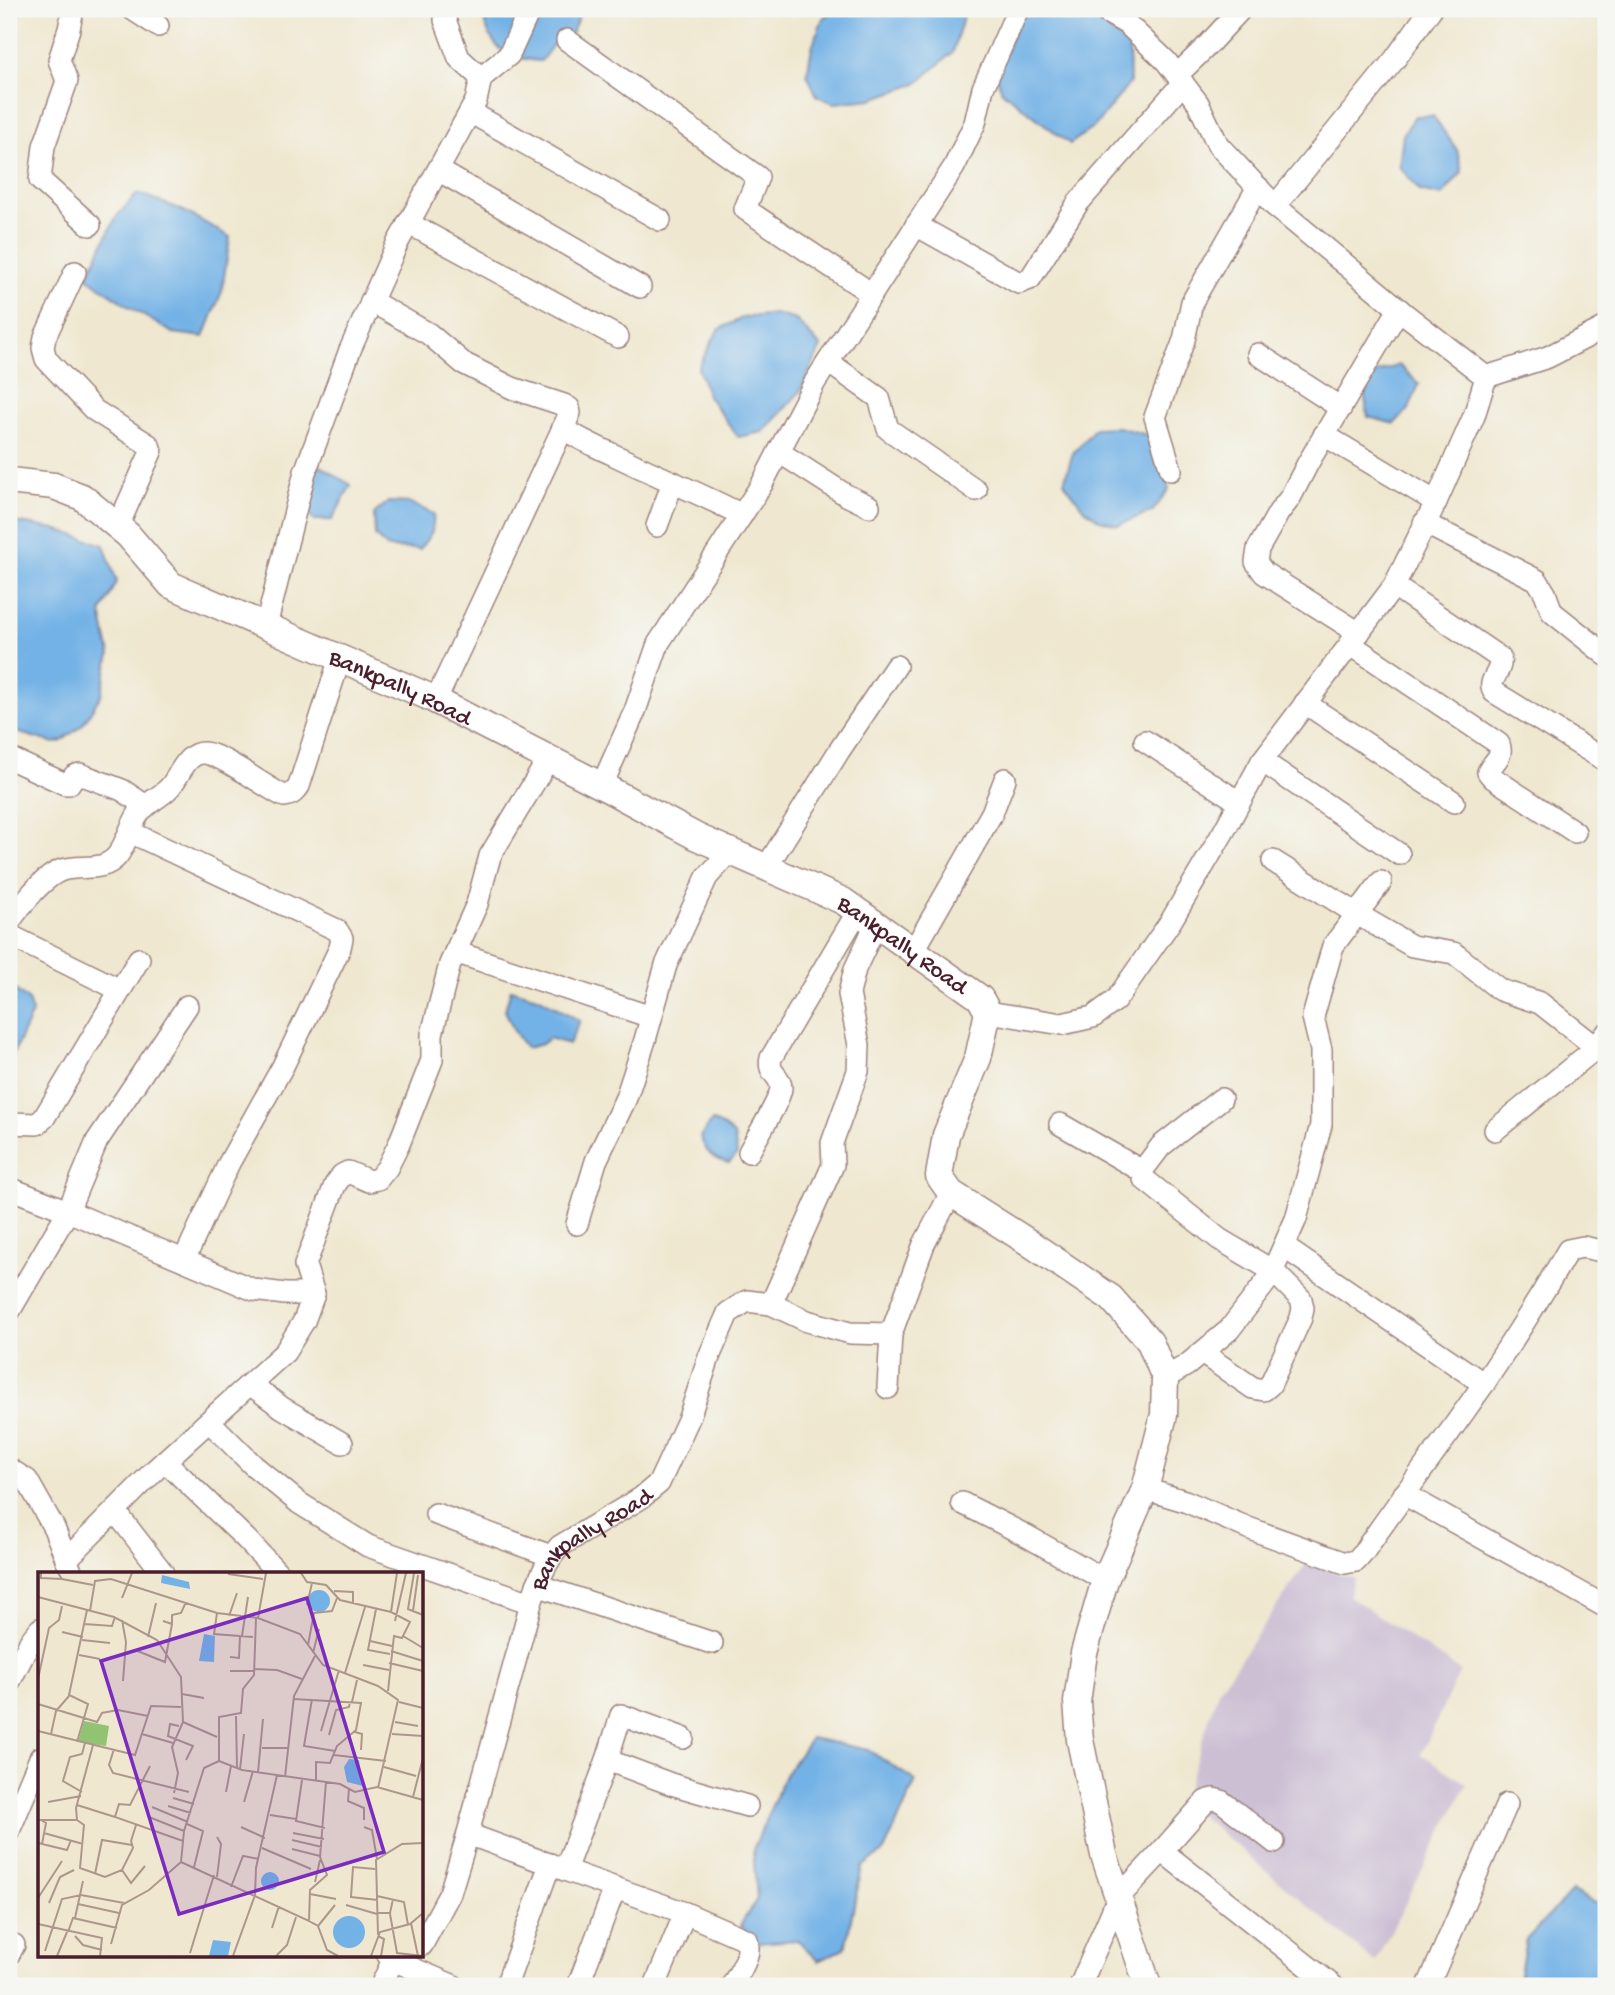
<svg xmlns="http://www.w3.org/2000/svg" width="1615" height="1995" viewBox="0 0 1615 1995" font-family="'Gochi Hand',sans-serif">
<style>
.industrial{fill:#ccbfd4}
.water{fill:#73b2e6;stroke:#5e6888;stroke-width:2}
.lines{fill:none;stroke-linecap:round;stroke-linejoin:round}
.minor-casing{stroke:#9c837d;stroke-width:24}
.tertiary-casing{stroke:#9c837d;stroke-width:29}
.minor{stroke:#fff;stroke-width:21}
.tertiary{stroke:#fff;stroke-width:26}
.labels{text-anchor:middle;stroke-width:6;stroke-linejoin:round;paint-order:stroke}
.street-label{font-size:24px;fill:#4a1f2b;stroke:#f6f6f2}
.inset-road{fill:none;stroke:#ad978d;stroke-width:2}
.view{fill:#7b2cbf;fill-opacity:0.15;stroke:#7b2cbf;stroke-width:3.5}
.inset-edge{fill:none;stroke:#4a1f2b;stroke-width:3.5}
</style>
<rect width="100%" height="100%" fill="#f6f6f2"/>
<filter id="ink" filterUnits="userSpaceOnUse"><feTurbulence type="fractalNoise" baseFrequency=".0143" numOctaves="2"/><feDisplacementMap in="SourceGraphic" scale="14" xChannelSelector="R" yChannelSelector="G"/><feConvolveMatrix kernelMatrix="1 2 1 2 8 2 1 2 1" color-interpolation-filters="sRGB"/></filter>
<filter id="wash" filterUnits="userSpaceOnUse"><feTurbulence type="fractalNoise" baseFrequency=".00686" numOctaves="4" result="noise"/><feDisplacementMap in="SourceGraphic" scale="28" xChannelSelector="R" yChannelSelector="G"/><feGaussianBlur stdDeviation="1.57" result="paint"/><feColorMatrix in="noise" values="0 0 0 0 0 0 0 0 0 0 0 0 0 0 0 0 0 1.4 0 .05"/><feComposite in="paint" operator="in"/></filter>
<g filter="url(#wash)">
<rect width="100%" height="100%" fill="#efe7cf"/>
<path class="industrial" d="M1306 1564 1353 1577 1349 1596 1460 1671 1421 1754 1467 1784 1375 1962 1183 1801 1218 1691Z"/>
<path class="water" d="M482 9H582L572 32 553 45 541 61C503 58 488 47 482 9Z
M834 9H960L964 14 953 52 916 84 872 99 834 103 817 96 807 74 812 47 823 18Z
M1024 9H1073L1098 20 1129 46 1130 83 1095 126 1070 144 1002 91 995 75Z
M1415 116H1433L1457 150 1462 172 1442 196 1420 191 1399 166 1403 135Z
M138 193 184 211 230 237 222 291 204 337 173 333 129 307 87 277 116 217Z
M775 314 796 320 821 347 800 392 763 432 738 437 708 396 698 368 718 330 742 318Z
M1399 365 1419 384 1409 409 1394 424 1368 417 1364 391 1376 373Z
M1118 427 1155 437 1169 489 1153 511 1118 525 1100 520 1083 508 1064 482 1073 453 1095 428Z
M316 463 351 485 332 520H314L303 506Z
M388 502 410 503 434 514 432 532 420 549 388 548 375 536 374 514Z
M9 521 55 529 104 545 117 582 101 613 110 654 101 695 83 724 62 741 54 743 9 730Z
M9 985 28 1000 32 1013 9 1063Z
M511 989 540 998 580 1021 569 1044 549 1038 542 1044 526 1048 513 1029 505 1010Z
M712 1121 724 1127 734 1135 737 1155 729 1163C710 1158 708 1154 700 1137Z
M811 1738 868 1750 916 1781 884 1851 862 1867 845 1948 818 1961 798 1940 756 1943 740 1926 757 1899 753 1850 785 1775Z
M1572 1891 1606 1909V1986H1520V1974L1526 1940Z"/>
</g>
<g filter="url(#ink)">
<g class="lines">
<defs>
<g id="minor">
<path d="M73 9 69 29 59 60 67 81 44 146 40 180 90 225"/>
<path d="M132 9 158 26"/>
<path d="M1101 9 1127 24 1166 61 1198 103 1218 145 1275 206 1406 315 1486 377"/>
<path d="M567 40 758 177 745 209 872 294"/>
<path d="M1177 75 1205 48 1241 9"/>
<path d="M481 78 509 55 530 9"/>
<path d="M470 112 660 220"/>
<path d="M438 170 640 287"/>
<path d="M1275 206 1395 59 1431 9"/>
<path d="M408 223 618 337"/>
<path d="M916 225 1019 283 1030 279 1078 203 1183 83"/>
<path d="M75 272 45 337 43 348 46 359 94 410 149 445 151 452 118 526"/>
<path d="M371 301 429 334 463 363 512 388 564 405 569 408 570 413 436 700"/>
<path d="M1258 354 1341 408"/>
<path d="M828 362 879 398 888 429 976 490"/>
<path d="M1486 377 1548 357 1606 327"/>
<path d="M563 428C578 439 595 446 612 454 655 475 699 493 742 515"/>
<path d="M1324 435 1436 502"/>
<path d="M779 452 846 495 869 506"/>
<path d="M1171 470 1155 417 1184 340 1192 302 1258 187"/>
<path d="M1424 523 1537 580 1545 593 1552 612 1606 655"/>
<path d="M657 526 673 482"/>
<path d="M1394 586 1500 658C1503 672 1486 680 1494 692L1606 761"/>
<path d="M266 626 305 472 350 350 397 244 476 101 481 78 459 58 445 20 447 9"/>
<path d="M1359 633 1264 573 1256 562 1258 549 1279 512 1290 498 1308 463 1399 309"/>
<path d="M1350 644 1499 744C1504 757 1493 761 1488 772L1493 778 1575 832"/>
<path d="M1305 703 1454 802"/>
<path d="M1145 741 1239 802"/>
<path d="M9 758 65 784H69L74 776 80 774 122 790 146 806"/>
<path d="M1262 761 1399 854"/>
<path d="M602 785 635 711 658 644 762 484 815 382 954 167 975 123 983 88 1018 9"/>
<path d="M130 832 337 930 342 938 340 948 283 1066 229 1163 184 1260"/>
<path d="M1273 861 1357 914 1412 946 1454 953 1500 990 1540 1003 1606 1055"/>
<path d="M766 868 839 751 896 666"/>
<path d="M9 922C20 906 44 876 62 870 81 864 103 873 117 856 127 843 130 826 139 813 146 803 159 798 168 789 179 779 185 752 204 753 222 754 265 787 284 796 292 795 295 792 299 786L340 658"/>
<path d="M9 935 120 990"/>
<path d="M914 950 992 813 1005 779"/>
<path d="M455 952 651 1017"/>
<path d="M988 1012 1062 1024 1093 1017 1116 1000 1171 921 1224 831 1262 761 1394 586 1436 502 1474 416 1486 377"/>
<path d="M9 1123 37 1124 44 1118 139 959"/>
<path d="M1060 1124 1142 1171"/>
<path d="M1495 1130 1596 1048 1606 1034"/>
<path d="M749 1152C756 1138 780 1101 781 1088 781 1074 767 1075 771 1058L858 911"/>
<path d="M9 1188 68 1211 254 1290 285 1294H314"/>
<path d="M577 1224 596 1161 626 1098 645 1040 666 965 707 877 730 852"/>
<path d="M1284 1247 1484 1384"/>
<path d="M771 1304 833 1165 832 1143 858 1071 859 1045 849 994 855 969 876 924"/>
<path d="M9 1312 68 1211 97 1141 187 1006"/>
<path d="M1202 1353 1253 1388 1264 1390 1270 1385 1301 1318 1303 1308 1301 1299 1273 1271 1219 1239 1144 1179 1142 1171 1161 1146 1221 1099"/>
<path d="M1165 1378 1187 1365 1229 1330 1270 1277 1296 1219 1321 1125V1050L1313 1017 1333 946 1381 882"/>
<path d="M250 1384 281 1407 342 1443"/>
<path d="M888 1388 891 1334"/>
<path d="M210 1422 253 1465 299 1503 368 1546 531 1603"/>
<path d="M165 1461 246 1539 277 1572"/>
<path d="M9 1469 27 1480 54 1528 71 1571"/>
<path d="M1145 1489 1185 1501 1248 1528 1345 1563 1356 1561 1363 1553C1403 1495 1445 1440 1485 1382 1514 1339 1542 1295 1568 1250L1583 1247 1606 1252"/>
<path d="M1404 1494 1606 1607"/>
<path d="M962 1503 1025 1535 1105 1580"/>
<path d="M115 1511 163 1573"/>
<path d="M436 1514 551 1556"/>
<path d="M66 1560 156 1469 285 1352 304 1321 314 1294 305 1265 335 1185 342 1175 348 1172 369 1181 378 1179 387 1168 399 1144 432 1060V1034L450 964 477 904 490 856 549 758"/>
<path d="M537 1585 712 1643"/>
<path d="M9 1683 31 1640 40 1629"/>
<path d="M607 1760 671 1784 747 1806"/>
<path d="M9 1831 40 1758"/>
<path d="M468 1834 565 1870 607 1760 621 1715 683 1738"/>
<path d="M1162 1851 1206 1801 1213 1799 1221 1801 1274 1842"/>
<path d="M565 1870 685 1913 747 1940C752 1956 739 1972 732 1986"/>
<path id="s1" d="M422 1945 450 1893 465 1844 531 1603C538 1582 545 1562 560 1546L641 1498 659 1483 689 1418 709 1357 728 1313 747 1301 771 1304 807 1321 850 1333 891 1334 924 1244 951 1193"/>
<path d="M9 1954 14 1945"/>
<path d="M388 1955 393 1960 454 1986"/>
<path d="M381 1986 393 1960"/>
<path d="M506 1986 550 1864"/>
<path d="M578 1986 615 1888"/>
<path d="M655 1986 685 1913"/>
<path d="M1080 1986 1118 1898 1162 1851 1333 1986"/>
<path d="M1428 1986 1507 1804"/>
</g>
<g id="tertiary">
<path id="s2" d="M9 481 54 486 82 497 128 535 171 585 427 696 608 789 697 837 843 901 980 998 988 1012 978 1058 946 1135 939 1176 951 1193 1025 1240 1111 1298 1150 1342 1165 1378 1164 1415 1145 1489 1105 1580 1084 1653 1077 1702 1080 1740 1104 1855 1148 1986"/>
</g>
</defs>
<use href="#minor" class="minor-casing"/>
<use href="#tertiary" class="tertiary-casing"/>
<use href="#minor" class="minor"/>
<use href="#tertiary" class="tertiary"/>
</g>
</g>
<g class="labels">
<g class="street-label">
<text dy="8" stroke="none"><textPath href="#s2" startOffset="452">Bankpally Road</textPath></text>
<text dy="8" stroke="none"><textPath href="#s2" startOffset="1018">Bankpally Road</textPath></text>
<text dy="8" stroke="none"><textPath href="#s1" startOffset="452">Bankpally Road</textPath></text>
</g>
</g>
<g transform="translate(38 1572)">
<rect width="385" height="385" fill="#efe7cf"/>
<path d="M46 149 71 154 68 174 40 170Z" fill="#91c373"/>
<path d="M124 3 151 10 152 17 123 11ZM270 29a11 11 0 1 1 22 0a11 11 0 1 1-22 0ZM166 62 177 64 176 90 161 89ZM311 187 321 188 325 214 309 210 306 195ZM223 309a9 9 0 1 1 18 0a9 9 0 1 1-18 0ZM295 360a16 16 0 1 1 32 0a16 16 0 1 1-32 0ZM175 368 193 370 190 384H171Z" fill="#73b2e6"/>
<path class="inset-road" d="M3 1V6L24 7M20 1 24 7 55 13M263 1 269 10 288 13 302 28 353 40 359 1M376 1 370 37 385 43M190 2 225 7M296 19 315 20V32M0 25 76 45 119 68 143 105 145 150 179 165M84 26 94 1M269 33 274 11M338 37 330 78 352 82M52 39 57 9 73 7 179 41 220 46 262 62 285 93 340 114 360 128 340 216M375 39 380 3M179 41 176 62 202 64M191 44 199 21M218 46 216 103 205 117 203 141 181 145V189L204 198 302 212 317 220 339 215 385 228M220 46 228 1M84 48 88 70 85 109M125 49 134 52V43L143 41 148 30M357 49 368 1M46 52 74 54 77 45M24 60 45 65M204 64 210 25M365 64 385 76M110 65 118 31M44 68 72 71M332 69 354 74M270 73 276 41 294 39 299 26M97 78 127 90 134 52M353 79 385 89M275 81 281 57M41 83 62 87M192 85 201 86 202 64 215 65M351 91 385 99M325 93 351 98M216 97 239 98 264 107M192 99H216M307 101 327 35M0 107 11 56 21 48 24 34M350 119 356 64 364 66 372 50 353 40M144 122 166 126M256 127 323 131 318 158 299 174 292 191 278 190V209M274 127 266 174 297 179M314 130 319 108M361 130 385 136M0 132 59 150 64 141 80 138 110 144M198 144 199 196M357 150 380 154M141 154 132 152 130 164 155 174 148 188M0 159 97 183 113 134 143 135M283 159 301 98M317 160 324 162 323 178M13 162 18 139 31 124M104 162 135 171M354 162 385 164M291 163 298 138 311 135 312 130M39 170 50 132 31 123 49 38M55 173 38 236 39 248 46 253 42 296 67 305 84 298 95 276 93 269 98 253M224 176H251M76 177 71 193 75 201 151 220M296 183 348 189M112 194 92 233 81 232 77 245 145 269M346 195 378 204M202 197 206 162M220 200 225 147M247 205 256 124 277 84M264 208 258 249 287 256M311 217 310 229 326 236V248M44 220 25 209 32 185 44 182 47 171M188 220 193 194M136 221 140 201 134 175 145 150M375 225 385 186M135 226 156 232M10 230 43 224M206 230 215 199M39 233 77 245M130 234 153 241M114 235 150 250M232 243 258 247M111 245 146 259M0 248H39M3 248 8 251 4 272M149 252 165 259 156 295M203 255 227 266M326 255 334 258 339 287M6 261 45 272M255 261 286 267M254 268 284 275M0 271 29 278 33 268M224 276 273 297M254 277 282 284M143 290 271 349 272 318 289 303 282 285 288 210M337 297 315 295 313 325 340 328M84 298 93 311 107 294M57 302 64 268 94 273M179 305 183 272 179 265M277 310 282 288M193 315 205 284 221 287M272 322 298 327M339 324 366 330 370 353M0 326 24 289M11 331 22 305 36 298M40 332 81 341M308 333 339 342M339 341H352L355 327M352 342 359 381 385 384M37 346 45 309M271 349 280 354 289 378 300 384M373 351 380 384M0 352 64 366 62 384M280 354 297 333M234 356 241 334M30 360 35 346 79 356M340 363 338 288 364 272 385 271M37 364 45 373 64 378M340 364 346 367 343 384M73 372 84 333 111 318 143 290 146 259 166 196 181 189M7 379 24 327 43 323 86 331M152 381 176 303M19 384 29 360M195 384 217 323 218 296 239 203M238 384 249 373 258 345M333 384 342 360 372 352 385 341"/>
<path class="view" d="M269 26 346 280 141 342 63 89Z"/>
<rect width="385" height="385" class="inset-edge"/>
</g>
<rect width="1615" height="1995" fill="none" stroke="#f6f6f2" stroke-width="35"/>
</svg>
